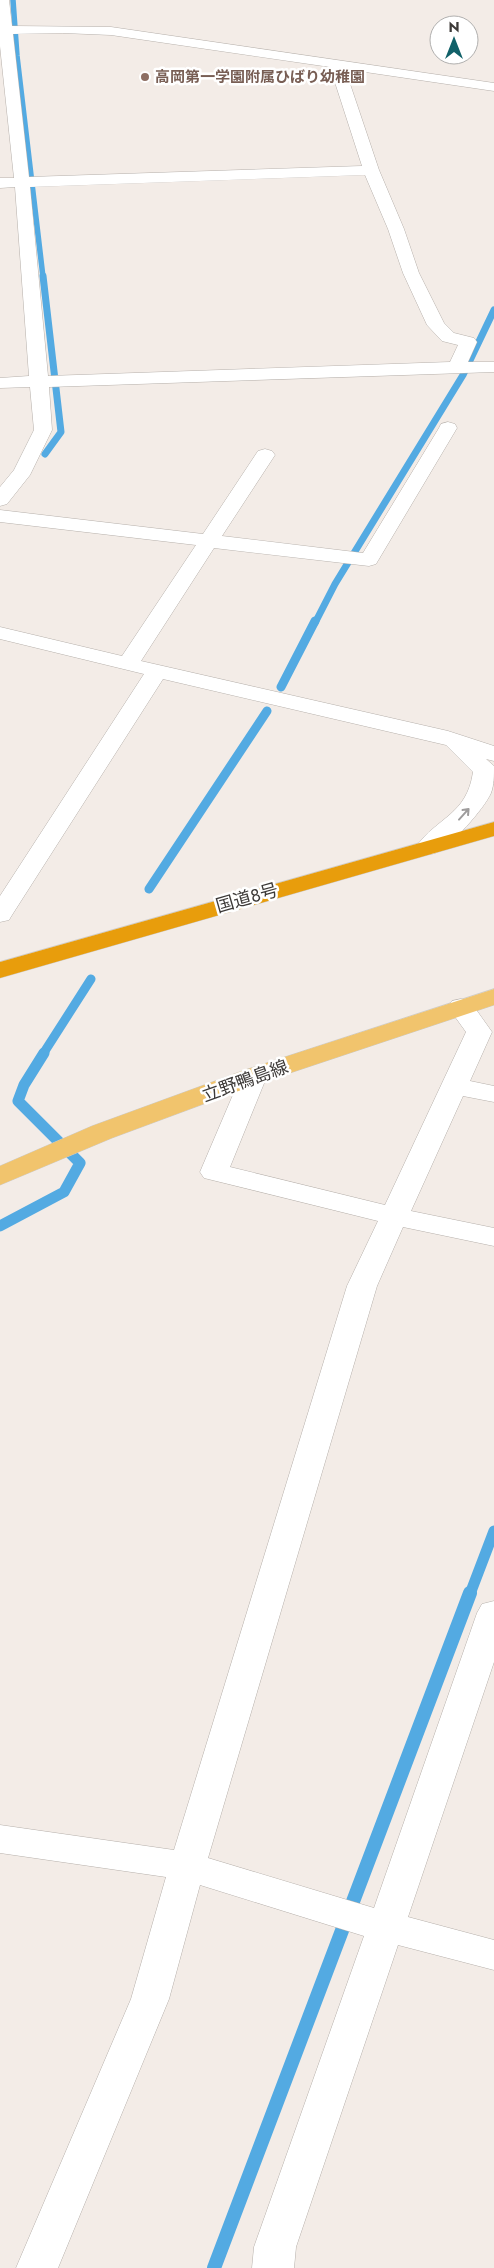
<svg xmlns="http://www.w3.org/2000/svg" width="494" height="2268" viewBox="0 0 494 2268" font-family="Jost,'Noto Sans JP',sans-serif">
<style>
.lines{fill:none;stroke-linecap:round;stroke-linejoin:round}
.stream-far4{stroke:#53aae2;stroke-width:5.5}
.stream-far3{stroke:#53aae2;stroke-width:7}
.stream-far2{stroke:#53aae2;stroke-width:9}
.stream-far1{stroke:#53aae2;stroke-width:11}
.stream{stroke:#53aae2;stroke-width:14}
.minor-casing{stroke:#b6b0ab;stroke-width:1}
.major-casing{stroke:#cdcccb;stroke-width:1}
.highway-casing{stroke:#cdcccb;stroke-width:1}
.minor{fill:#fff;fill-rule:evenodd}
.major{fill:#f1c46d;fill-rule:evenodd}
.highway{fill:#e89d0c;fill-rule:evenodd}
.oneway{stroke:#9e9c9c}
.education-dot{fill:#8d6e63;stroke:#fff;stroke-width:2}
.labels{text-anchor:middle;stroke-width:5;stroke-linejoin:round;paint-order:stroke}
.far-education-label{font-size:15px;font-weight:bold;fill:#785e54;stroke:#fff;text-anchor:start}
.street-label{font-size:18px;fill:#3d3a38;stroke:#fff}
</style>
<rect width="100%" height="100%" fill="#f3ece7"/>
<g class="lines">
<path class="stream-far4" d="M13 0 17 56 43 277"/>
<path class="stream-far3" d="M43 276 61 432 45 454
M315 623 335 584 463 375 494 310"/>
<path class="stream-far2" d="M281 687 315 621
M149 889 267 711
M43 1054 91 979"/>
<path class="stream-far1" d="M0 1226 64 1192 80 1163 18 1101 24 1085 44 1053
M470 1594 494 1531"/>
<path class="stream" d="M214 2268 470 1593"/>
<defs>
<path id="minor" d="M0 0H9L12 26 111 27 494 83V91L345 69 379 170 404 229 419 273 444 323 454 333 474 338 477 342 468 362H494V372L49 387 52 430 30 475 7 504 0 506V487L14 470 34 430 30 387 0 388V378L29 376 15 187 0 188V178H14L0 46ZM63 33 111 35 330 67 362 166 29 177 13 34ZM365 175 388 229 403 273 427 325 442 341 458 345 450 362 48 376 30 187Z
M448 422 455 424 457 428 376 564 369 566 214 548 141 661 448 731 494 746V761L486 759 494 766C494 776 494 785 491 793 484 809 451 846 435 853 429 855 425 853 420 852L416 847C437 817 467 815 473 772L446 745 163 679 12 915 9 920 0 922V896L144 674 0 639V627L122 656 196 545 0 522V510L203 534 258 451 265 449 272 451 275 455 222 536 363 553 439 428 441 424Z
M461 999 470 1001 492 1032 470 1081 494 1086V1102L463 1096 411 1211 494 1228V1246L403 1227 377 1286 208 1858 374 1908 477 1613 482 1604 494 1601V1662L408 1917 494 1940V1970L398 1945 296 2247 294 2268H252L254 2247 364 1936 200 1885 169 1999 58 2268H16L131 1999 166 1877 0 1853V1825L174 1850 347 1286 378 1221 204 1178 200 1172 241 1076 245 1070 254 1068 263 1070 267 1076 230 1167 385 1205 466 1032 448 1007 452 1001Z"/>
<path id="major" d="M494 989V1005L263 1082 112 1138 0 1185V1166L92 1126 245 1070Z"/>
<path id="highway" d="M494 822V836L0 978V962Z"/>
</defs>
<use href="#minor" class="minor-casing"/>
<use href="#major" class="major-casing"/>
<use href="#highway" class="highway-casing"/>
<use href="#minor" class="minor"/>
<use href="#major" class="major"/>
<use href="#highway" class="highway"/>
</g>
<defs><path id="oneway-shaft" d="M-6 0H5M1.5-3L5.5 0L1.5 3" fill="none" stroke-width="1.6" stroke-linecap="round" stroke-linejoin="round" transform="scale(1.25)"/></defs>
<use class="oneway" href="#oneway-shaft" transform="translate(464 814) rotate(-48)"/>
<circle class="education-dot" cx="145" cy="77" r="5"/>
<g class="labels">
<g class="far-education-label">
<text x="155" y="82">高岡第一学園附属ひばり幼稚園</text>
</g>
<g class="street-label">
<text transform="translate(247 898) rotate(-16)" y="6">国道8号</text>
<text transform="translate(245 1081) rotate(-20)" y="6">立野鴨島線</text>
</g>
</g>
<g transform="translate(454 40)"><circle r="24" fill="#ffffff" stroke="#b1b0af"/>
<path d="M0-4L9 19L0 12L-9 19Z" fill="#116169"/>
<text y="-8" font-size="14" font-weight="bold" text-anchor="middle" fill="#3d3a38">N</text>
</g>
</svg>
